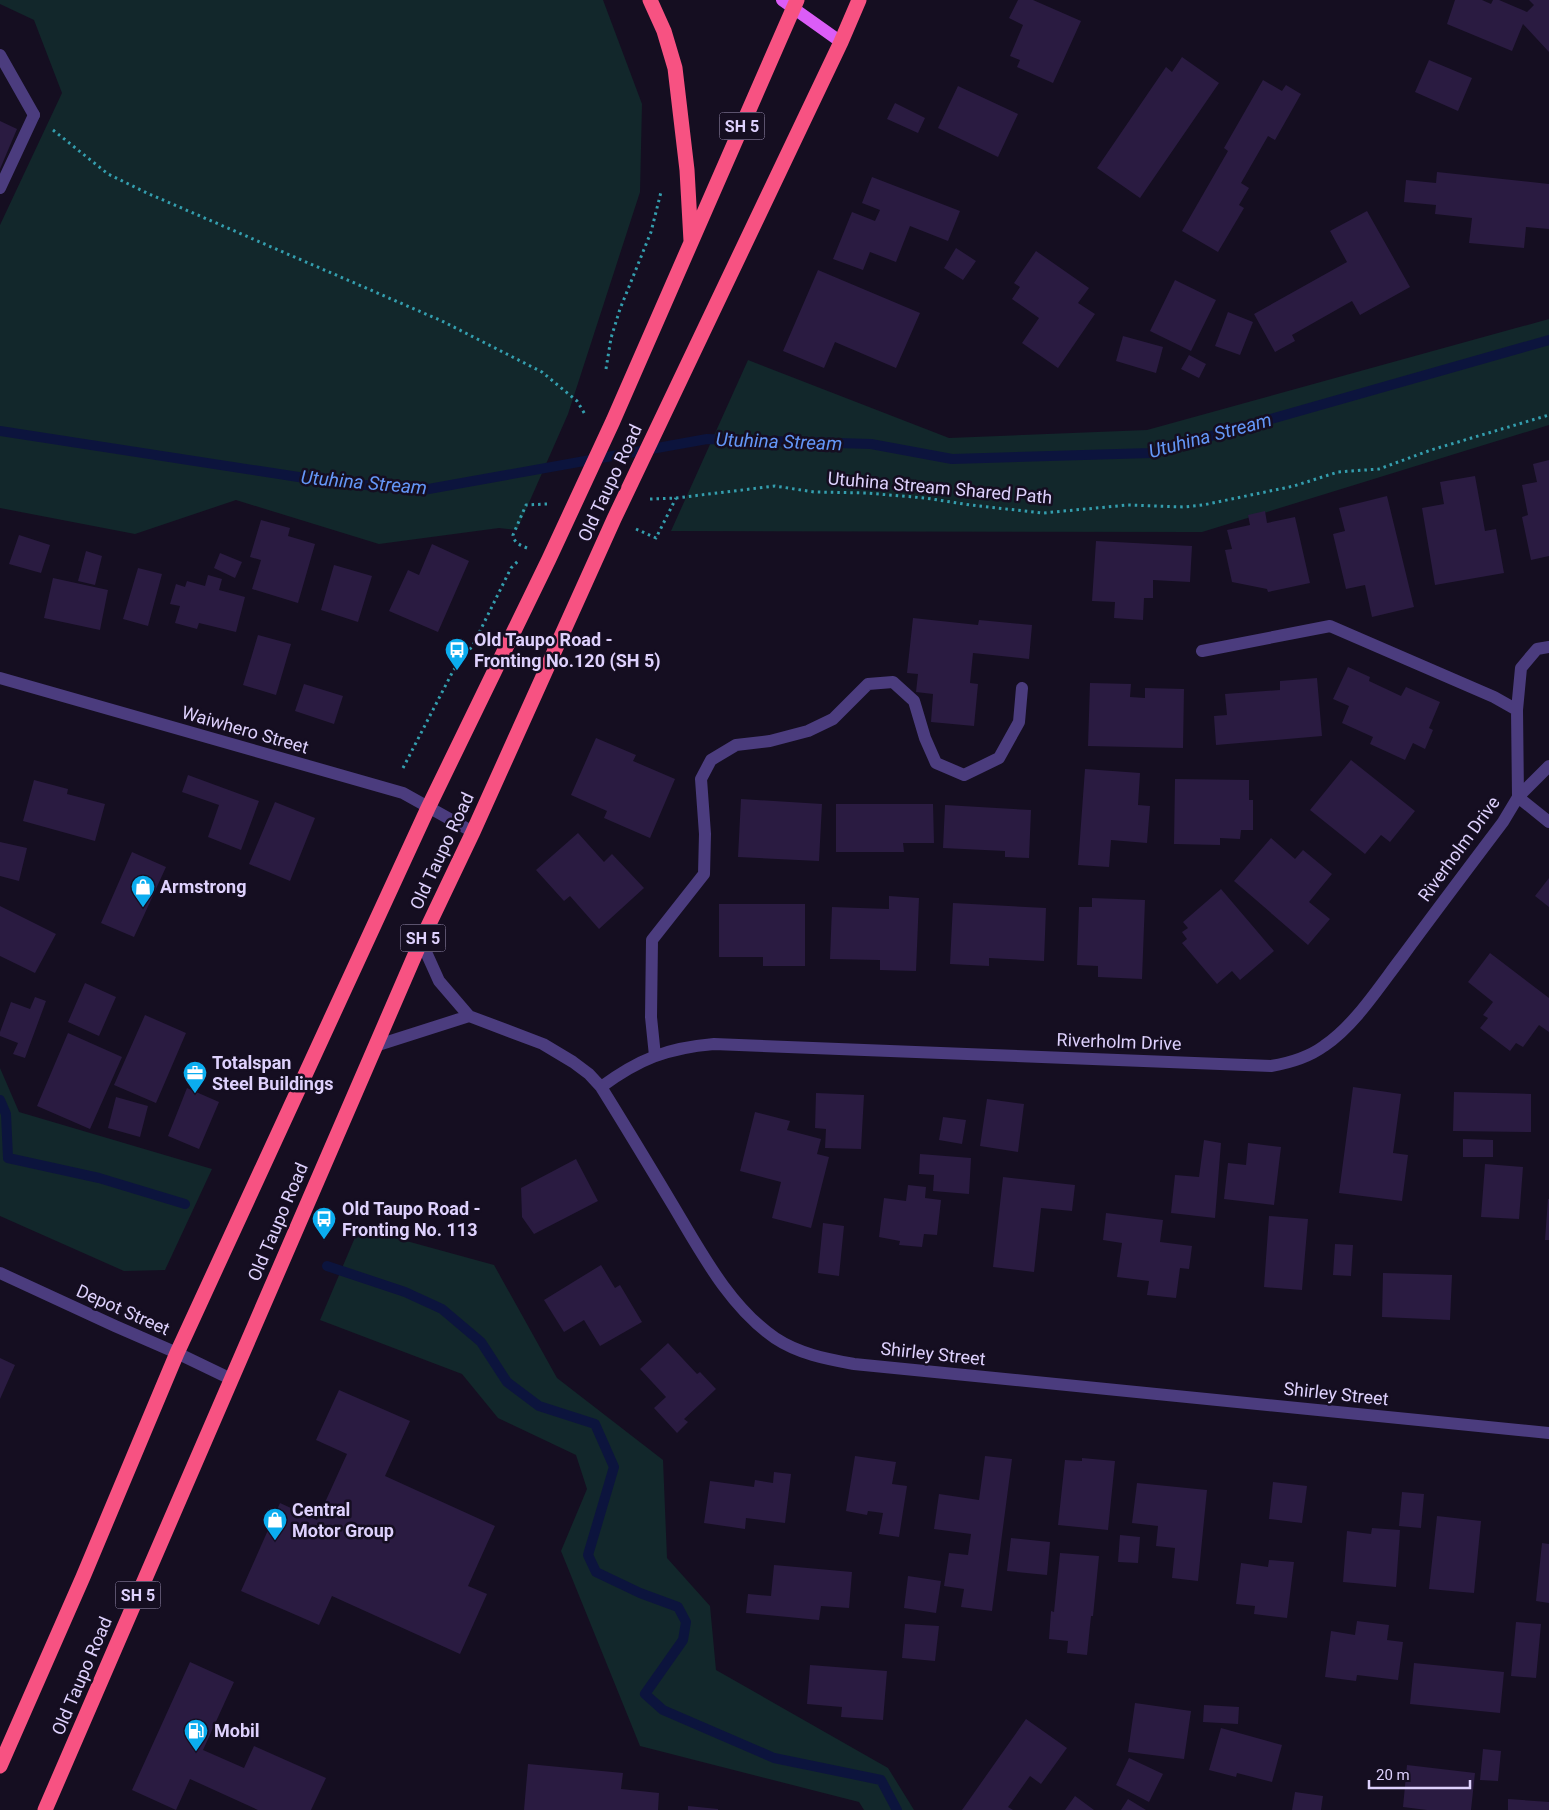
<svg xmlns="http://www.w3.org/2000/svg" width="1549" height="1810" viewBox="0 0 1549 1810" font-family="Roboto,sans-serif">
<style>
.green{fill:#12272b}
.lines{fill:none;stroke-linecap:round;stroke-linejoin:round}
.stream{stroke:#0c143d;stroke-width:10}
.building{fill:#2a1b41}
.path{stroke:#349eae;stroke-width:3;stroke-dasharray:2.5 4;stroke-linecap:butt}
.lane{stroke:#4b3c7e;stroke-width:12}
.street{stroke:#4b3c7e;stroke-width:12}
.primary{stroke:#db5df7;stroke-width:12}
.highway{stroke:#f75282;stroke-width:15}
.labels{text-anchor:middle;stroke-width:5;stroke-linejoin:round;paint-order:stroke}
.shield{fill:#150e21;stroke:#a296bb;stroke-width:1}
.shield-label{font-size:16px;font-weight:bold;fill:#ded1fd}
.street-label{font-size:18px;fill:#ded1fd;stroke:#150e21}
.poi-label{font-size:18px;font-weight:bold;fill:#ded1fd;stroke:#150e21;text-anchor:start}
.water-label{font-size:19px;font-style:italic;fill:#6497f8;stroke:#150e21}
</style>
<rect width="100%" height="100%" fill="#150e21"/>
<path class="green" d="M0 0H603L642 104 640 192 568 414 517 530 499 528 379 544 236 500 135 534 0 508V225L62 93 34 20 0 4Z
M1549 319V425L1202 532 671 531 748 360 949 438 1147 430Z
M0 1068 19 1112 212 1169 165 1270 124 1271 0 1216Z
M359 1228 494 1265 557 1378 663 1460 667 1558 710 1606 716 1670 888 1768 914 1810H864L859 1802 640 1746 561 1551 587 1489 576 1455 498 1418 462 1374 320 1320Z"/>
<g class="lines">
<path class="stream" d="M0 431 331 482 423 490 707 439 871 444 952 459 1151 453 1549 340
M0 1100 6 1114 8 1158 99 1178 185 1204
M327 1266 405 1292 442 1309 481 1342 507 1382 539 1406 595 1424 614 1467 588 1555 596 1572 640 1593 678 1607 686 1622 683 1640 645 1694 663 1710 774 1758 881 1780 897 1810"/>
</g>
<path class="building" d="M1018 0H1033L1081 21 1053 83 1017 67 1020 60 1010 56 1023 25 1009 18Z
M1455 0H1482L1491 4 1493 0H1499L1527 12 1534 5 1529 0H1549V52L1523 24 1512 51 1447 24Z
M1182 57 1219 83 1140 198 1097 168 1166 67 1172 72Z
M1429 60 1472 78 1458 111 1415 92Z
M1263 80 1282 91 1286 85 1301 94 1275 140 1268 136 1241 183 1249 188 1239 205 1244 208 1218 252 1182 231 1228 151 1224 148Z
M958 86 1018 114 998 157 938 128Z
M895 103 925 118 918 133 887 119Z
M0 121 17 129 0 169Z
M1437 172 1549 184V229L1526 227 1524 248 1469 243 1472 218 1435 214 1436 205 1404 202 1406 180 1436 183Z
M872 177 960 211 948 241 910 226 896 262 870 252 863 270 833 259 852 212 875 221 880 210 862 203Z
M1367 211 1410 287 1360 315 1352 301 1292 335 1295 341 1275 352 1254 314 1347 262 1330 231Z
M956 248 976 261 963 280 944 268Z
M1036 251 1089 288 1078 303 1095 314 1058 368 1022 343 1039 318 1012 299 1020 287 1014 283Z
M818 270 920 313 896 368 835 342 824 368 783 351Z
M1175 280 1216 300 1191 351 1150 331Z
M1228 312 1253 322 1240 355 1215 346Z
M1123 336 1163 347 1156 373 1116 361Z
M1189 355 1206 364 1199 378 1181 369Z
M1549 460V556L1531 560 1522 517 1528 515 1522 485 1537 482 1533 464Z
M1475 476 1485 531 1496 529 1504 573 1435 585 1422 508 1444 504 1440 482Z
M1387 496 1414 607 1372 617 1365 585 1346 589 1333 534 1345 531 1339 508Z
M1265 511 1267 523 1295 517 1310 583 1268 592 1267 589 1232 582 1225 550 1232 549 1227 530 1250 525 1248 515Z
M261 520 290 528 288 536 315 544 298 603 252 589 261 560 250 557Z
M19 535 50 545 41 573 9 564Z
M1096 541 1192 546 1190 582 1153 580V598H1144L1143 620 1114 618 1115 602 1092 601Z
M432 544 469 561 438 632 389 611 408 570 419 575Z
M86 551 102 556 95 585 78 581Z
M220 553 242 562 235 578 214 568Z
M334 565 372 576 358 622 321 610Z
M138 568 162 574 148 626 123 619Z
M208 575 222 579 219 590 245 597 236 632 199 623 197 629 175 623 180 606 170 604 176 584 185 587 187 581 205 586Z
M53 578 108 590 100 630 44 618Z
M913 618 978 625 979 620 1032 625 1029 659 973 653 970 683 978 684 974 726 931 722 933 694 916 692 918 674 907 673Z
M258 635 291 644 276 695 243 685Z
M1348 667 1370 677 1369 681 1401 696 1406 687 1440 702 1429 728 1433 730 1425 749 1413 743 1405 760 1370 744 1373 737 1342 723 1349 706 1333 699Z
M1317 678 1322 736 1216 745 1214 716 1227 715 1225 694 1280 690V681Z
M1090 683 1131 684 1130 697 1145 698V688L1184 689 1183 748 1088 746Z
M304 684 343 696 334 724 295 711Z
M596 738 636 755 633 761 675 779 650 838 604 818 607 811 571 795Z
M1351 760 1415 811 1390 842 1381 835 1365 854 1310 810Z
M1085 769 1140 773 1138 805 1150 806 1147 843 1111 840 1109 867 1078 865Z
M188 775 259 801 241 850 208 837 219 805 182 792Z
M1175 779 1249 780V800H1253V830H1241L1240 839 1220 838V845L1174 844Z
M34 780 68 789 67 794 105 804 95 841 23 821Z
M741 799 822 804 819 861 738 857Z
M275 802 315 818 290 881 249 864Z
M836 804H933L934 843H903L904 852H836Z
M945 805 1031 810 1029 858 1005 857V851L943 848Z
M578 833 604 862 612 854 644 888 599 929 570 896 564 901 536 870Z
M1271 838 1295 859 1303 850 1332 874 1309 902 1330 919 1308 945 1234 881Z
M0 842 27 848 19 881 0 876Z
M132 852 166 867 134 937 101 923Z
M1549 878V907L1535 896Z
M1221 889 1274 951 1240 980 1232 971 1217 984 1182 943 1187 939 1182 932 1188 928 1183 922Z
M889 896 919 898 916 971 880 970V960L830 959 832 907 889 909Z
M1092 898 1145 900 1142 979 1098 977V966L1077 965 1079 907H1092Z
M953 903 1046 908 1044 961 989 958V966L950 964Z
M719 904H805V966H763V957H719Z
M0 906 56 934 35 973 0 956Z
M1490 953 1549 998V1032L1539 1025 1523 1047 1516 1043 1510 1051 1480 1028 1488 1018 1483 1015 1493 1002 1468 982Z
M85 983 116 997 99 1036 68 1022Z
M35 997 46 1001 25 1058 13 1054 18 1043 0 1036V1032L11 1002 30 1009Z
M145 1015 186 1033 156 1103 114 1085Z
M68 1033 122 1057 90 1129 37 1106Z
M1353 1087 1401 1094 1393 1153 1408 1155 1402 1201 1339 1193Z
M187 1088 219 1102 199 1149 168 1136Z
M1454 1092 1531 1094V1132L1453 1131Z
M816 1093 864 1095 861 1149 825 1148 826 1129 815 1128Z
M116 1097 148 1106 140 1137 108 1128Z
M987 1099 1024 1104 1018 1152 980 1146Z
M755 1112 790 1121 787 1130 821 1139 817 1154 829 1157 811 1228 772 1218 781 1182 740 1171Z
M943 1117 966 1120 962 1144 939 1140Z
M1463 1139 1493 1140V1157H1463Z
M1204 1140 1221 1143 1215 1218 1171 1213 1175 1175 1199 1177Z
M1248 1143 1281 1147 1274 1205 1224 1199 1228 1163 1246 1165Z
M920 1154 971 1158 969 1194 933 1191 934 1175 919 1174Z
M576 1159 598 1201 534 1234 522 1217 521 1188Z
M1485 1164 1523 1167 1519 1219 1481 1217Z
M1003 1177 1075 1185 1072 1211 1041 1208 1034 1272 993 1267Z
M908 1185 926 1187 925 1198 941 1200 937 1235 924 1234 922 1247 899 1245 900 1241 879 1237 884 1198 906 1201Z
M1548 1199H1549V1240H1545Z
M1106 1213 1163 1220 1160 1242 1192 1246 1189 1269 1180 1268 1176 1298 1147 1295 1149 1281 1117 1277 1122 1243 1103 1240Z
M1269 1216 1308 1219 1302 1290 1264 1287Z
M823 1223 844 1226 839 1276 818 1273Z
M1335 1244 1353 1245 1351 1276 1333 1275Z
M601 1265 615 1288 620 1285 642 1322 600 1346 584 1320 564 1332 544 1300Z
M1383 1273 1452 1275 1450 1320 1382 1317Z
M668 1343 697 1374 700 1372 716 1389 684 1419 688 1422 677 1433 654 1408 666 1397 640 1369Z
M0 1358 15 1365 0 1399Z
M339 1390 410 1421 385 1476 495 1526 468 1586 487 1594 460 1654 332 1596 319 1625 241 1591 280 1503 317 1520 347 1454 316 1440Z
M855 1456 896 1462 892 1484 907 1486 899 1537 879 1534 883 1513 868 1511 867 1515 846 1511Z
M985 1456 1012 1459 992 1611 961 1607 964 1589 944 1586 949 1553 968 1555 971 1534 934 1529 939 1494 979 1500Z
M1082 1458 1115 1461 1108 1530 1058 1525 1065 1460 1082 1461Z
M774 1472 791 1474 785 1523 746 1518 745 1529 704 1523 710 1481 754 1487 755 1480 773 1483Z
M1273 1482 1307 1486 1302 1523 1269 1519Z
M1137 1483 1207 1490 1198 1581 1172 1578 1175 1548 1156 1546 1158 1526 1132 1523Z
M1402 1492 1424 1494 1421 1528 1399 1526Z
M1437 1516 1481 1521 1474 1593 1429 1589Z
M1372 1528 1400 1530 1396 1587 1343 1582 1347 1531 1371 1534Z
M1120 1535 1140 1537 1138 1563 1118 1562Z
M1011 1538 1050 1542 1047 1575 1007 1571Z
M1542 1543 1549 1544V1603L1536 1601Z
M1060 1553 1099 1556 1093 1616H1091L1087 1655 1067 1653 1068 1641 1049 1639 1051 1611 1054 1612Z
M1269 1560 1294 1562 1287 1618 1254 1614 1255 1606 1236 1604 1241 1563 1268 1567Z
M774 1565 852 1572 849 1608 821 1606 819 1620 746 1613 748 1594 771 1596Z
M908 1576 941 1581 936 1613 904 1608Z
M1357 1621 1389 1625 1387 1640 1403 1642 1398 1680 1357 1675 1356 1681 1325 1677 1331 1631 1355 1635Z
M1516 1622 1541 1624 1536 1678 1511 1676Z
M905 1624 939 1626 935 1661 902 1658Z
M190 1662 234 1682 203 1750 244 1768 254 1746 326 1778 311 1810H258L190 1779 176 1810 132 1790Z
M1414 1663 1504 1672 1500 1713 1410 1704Z
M810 1665 887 1671 883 1720 841 1717 842 1707 807 1704Z
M1135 1703 1191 1711 1184 1759 1128 1752Z
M1204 1705 1239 1707 1238 1724 1203 1722Z
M1026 1719 1067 1748 1041 1784 1030 1776 1008 1807 1013 1810H962Z
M1221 1728 1282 1745 1272 1782 1237 1773 1236 1777 1209 1770Z
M1483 1749 1501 1751 1498 1781 1480 1780Z
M1129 1758 1163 1774 1149 1802 1116 1785Z
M528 1764 623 1773 621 1789 659 1793 658 1810H524Z
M1407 1765 1475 1773 1471 1810H1427L1403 1807Z
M1295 1792 1323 1796 1321 1810H1292Z
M1075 1796 1094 1810H1065Z
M1128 1799 1146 1810H1121Z
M1508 1799 1549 1802V1810H1508Z
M688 1806 718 1809V1810H688Z"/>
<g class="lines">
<path class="path" d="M53 130 108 174 147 193 442 321 542 372 577 401 586 416
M606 369 611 338 620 309 651 232 661 192
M650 499 676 498 775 486 814 492 866 493 925 498 970 505 1043 513 1128 505 1184 507 1203 505 1294 486 1338 472 1379 469 1431 450 1549 415
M636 529 656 538 676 498
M527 548C520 545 514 543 513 535L526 505 547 504
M403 768 453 671 473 645 511 568 519 560"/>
<path class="lane" d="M0 188 34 115"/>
<path class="street" d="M0 55 34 115
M1202 651 1330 626 1494 697 1517 710
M0 678 403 793 473 832
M1518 797 1517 710 1521 668 1537 649 1549 647
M1518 797 1549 822
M421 941 439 981 469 1016 543 1044 573 1062 589 1074 601 1087C626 1127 650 1167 674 1207 702 1254 730 1307 775 1338 799 1354 827 1359 854 1364L1549 1433
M375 1046 469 1016
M655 1056 651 1017 652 940 704 874 705 834 701 779 711 760 736 745 770 741 808 731 833 719 868 684 893 682 914 701 925 738 936 763 964 775 999 758 1019 722 1022 688
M601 1087C639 1059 667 1048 714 1044L1271 1066C1289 1063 1309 1057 1324 1046 1355 1025 1379 987 1402 957 1435 912 1469 867 1503 822L1518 797 1549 766
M0 1273 115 1326 177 1353 231 1379"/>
<path class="primary" d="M782 0 841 42"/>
<path class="highway" d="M650 0 664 31 675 68 687 170 691 241
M0 1766 83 1577 177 1353 428 808 549 559 613 421 797 0
M45 1810 421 941 473 832 614 519 841 42 859 0"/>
</g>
<defs>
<symbol id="bus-pin" viewBox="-11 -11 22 30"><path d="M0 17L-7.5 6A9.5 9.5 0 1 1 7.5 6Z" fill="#0badef" stroke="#150e21"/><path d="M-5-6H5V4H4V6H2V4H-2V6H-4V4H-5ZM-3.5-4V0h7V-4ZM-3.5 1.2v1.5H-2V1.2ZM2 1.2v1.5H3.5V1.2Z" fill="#fff"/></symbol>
<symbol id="shop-pin" viewBox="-11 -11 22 30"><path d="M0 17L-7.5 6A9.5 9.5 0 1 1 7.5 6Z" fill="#0badef" stroke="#150e21"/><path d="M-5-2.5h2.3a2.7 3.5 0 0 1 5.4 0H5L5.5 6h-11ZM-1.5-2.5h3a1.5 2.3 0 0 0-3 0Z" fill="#fff"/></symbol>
<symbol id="office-pin" viewBox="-11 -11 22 30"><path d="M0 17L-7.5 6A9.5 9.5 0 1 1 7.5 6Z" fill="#0badef" stroke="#150e21"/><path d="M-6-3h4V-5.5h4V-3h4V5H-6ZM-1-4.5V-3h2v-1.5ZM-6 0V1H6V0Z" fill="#fff"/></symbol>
<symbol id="fuel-pin" viewBox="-11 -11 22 30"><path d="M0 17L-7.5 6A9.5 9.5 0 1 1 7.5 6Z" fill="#0badef" stroke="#150e21"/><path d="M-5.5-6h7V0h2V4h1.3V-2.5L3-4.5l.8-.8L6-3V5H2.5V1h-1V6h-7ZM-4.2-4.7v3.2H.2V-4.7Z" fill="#fff"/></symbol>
</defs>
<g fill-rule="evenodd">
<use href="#bus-pin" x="443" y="636" width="28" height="38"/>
<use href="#shop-pin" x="129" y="873" width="28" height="38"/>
<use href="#office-pin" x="181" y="1059" width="28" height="38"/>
<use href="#bus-pin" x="310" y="1205" width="28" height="38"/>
<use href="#shop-pin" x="261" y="1506" width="28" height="38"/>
<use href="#fuel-pin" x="182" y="1717" width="28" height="38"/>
</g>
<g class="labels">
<g class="shield">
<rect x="719.5" y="112.5" width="45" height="27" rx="4"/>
<rect x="400.5" y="924.5" width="45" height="27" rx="4"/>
<rect x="115.5" y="1581.5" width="45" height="27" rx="4"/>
</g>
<g class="shield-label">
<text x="742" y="132">SH 5</text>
<text x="423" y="944">SH 5</text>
<text x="138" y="1601">SH 5</text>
</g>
<g class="street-label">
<text transform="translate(610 483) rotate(-65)" y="6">Old Taupo Road</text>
<text transform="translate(940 488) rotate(5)" y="6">Utuhina Stream Shared Path</text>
<text transform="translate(245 730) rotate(16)" y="6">Waiwhero Street</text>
<text transform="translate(1459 849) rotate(-54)" y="6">Riverholm Drive</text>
<text transform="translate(442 851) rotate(-65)" y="6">Old Taupo Road</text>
<text transform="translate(1119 1042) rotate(2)" y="6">Riverholm Drive</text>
<text transform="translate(278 1222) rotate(-67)" y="6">Old Taupo Road</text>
<text transform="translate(123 1310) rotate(24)" y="6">Depot Street</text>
<text transform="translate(933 1354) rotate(6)" y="6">Shirley Street</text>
<text transform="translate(1336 1394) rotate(6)" y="6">Shirley Street</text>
<text transform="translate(82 1676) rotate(-67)" y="6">Old Taupo Road</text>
</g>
<g class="poi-label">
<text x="474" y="646">Old Taupo Road -<tspan x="474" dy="21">Fronting No.120 (SH 5)</tspan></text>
<text x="160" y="893">Armstrong</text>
<text x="212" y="1069">Totalspan<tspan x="212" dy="21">Steel Buildings</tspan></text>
<text x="342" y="1215">Old Taupo Road -<tspan x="342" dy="21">Fronting No. 113</tspan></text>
<text x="292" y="1516">Central<tspan x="292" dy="21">Motor Group</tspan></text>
<text x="214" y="1737">Mobil</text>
</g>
<g class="water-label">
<text transform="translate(1210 435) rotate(-15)" y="7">Utuhina Stream</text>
<text transform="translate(779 441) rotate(2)" y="7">Utuhina Stream</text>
<text transform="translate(364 482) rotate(5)" y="7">Utuhina Stream</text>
</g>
</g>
<path d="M1369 1780v8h101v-8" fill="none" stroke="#ded1fd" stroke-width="2.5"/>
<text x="1376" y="1780" font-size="15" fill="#ded1fd" stroke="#150e21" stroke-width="4" paint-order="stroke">20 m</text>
</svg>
